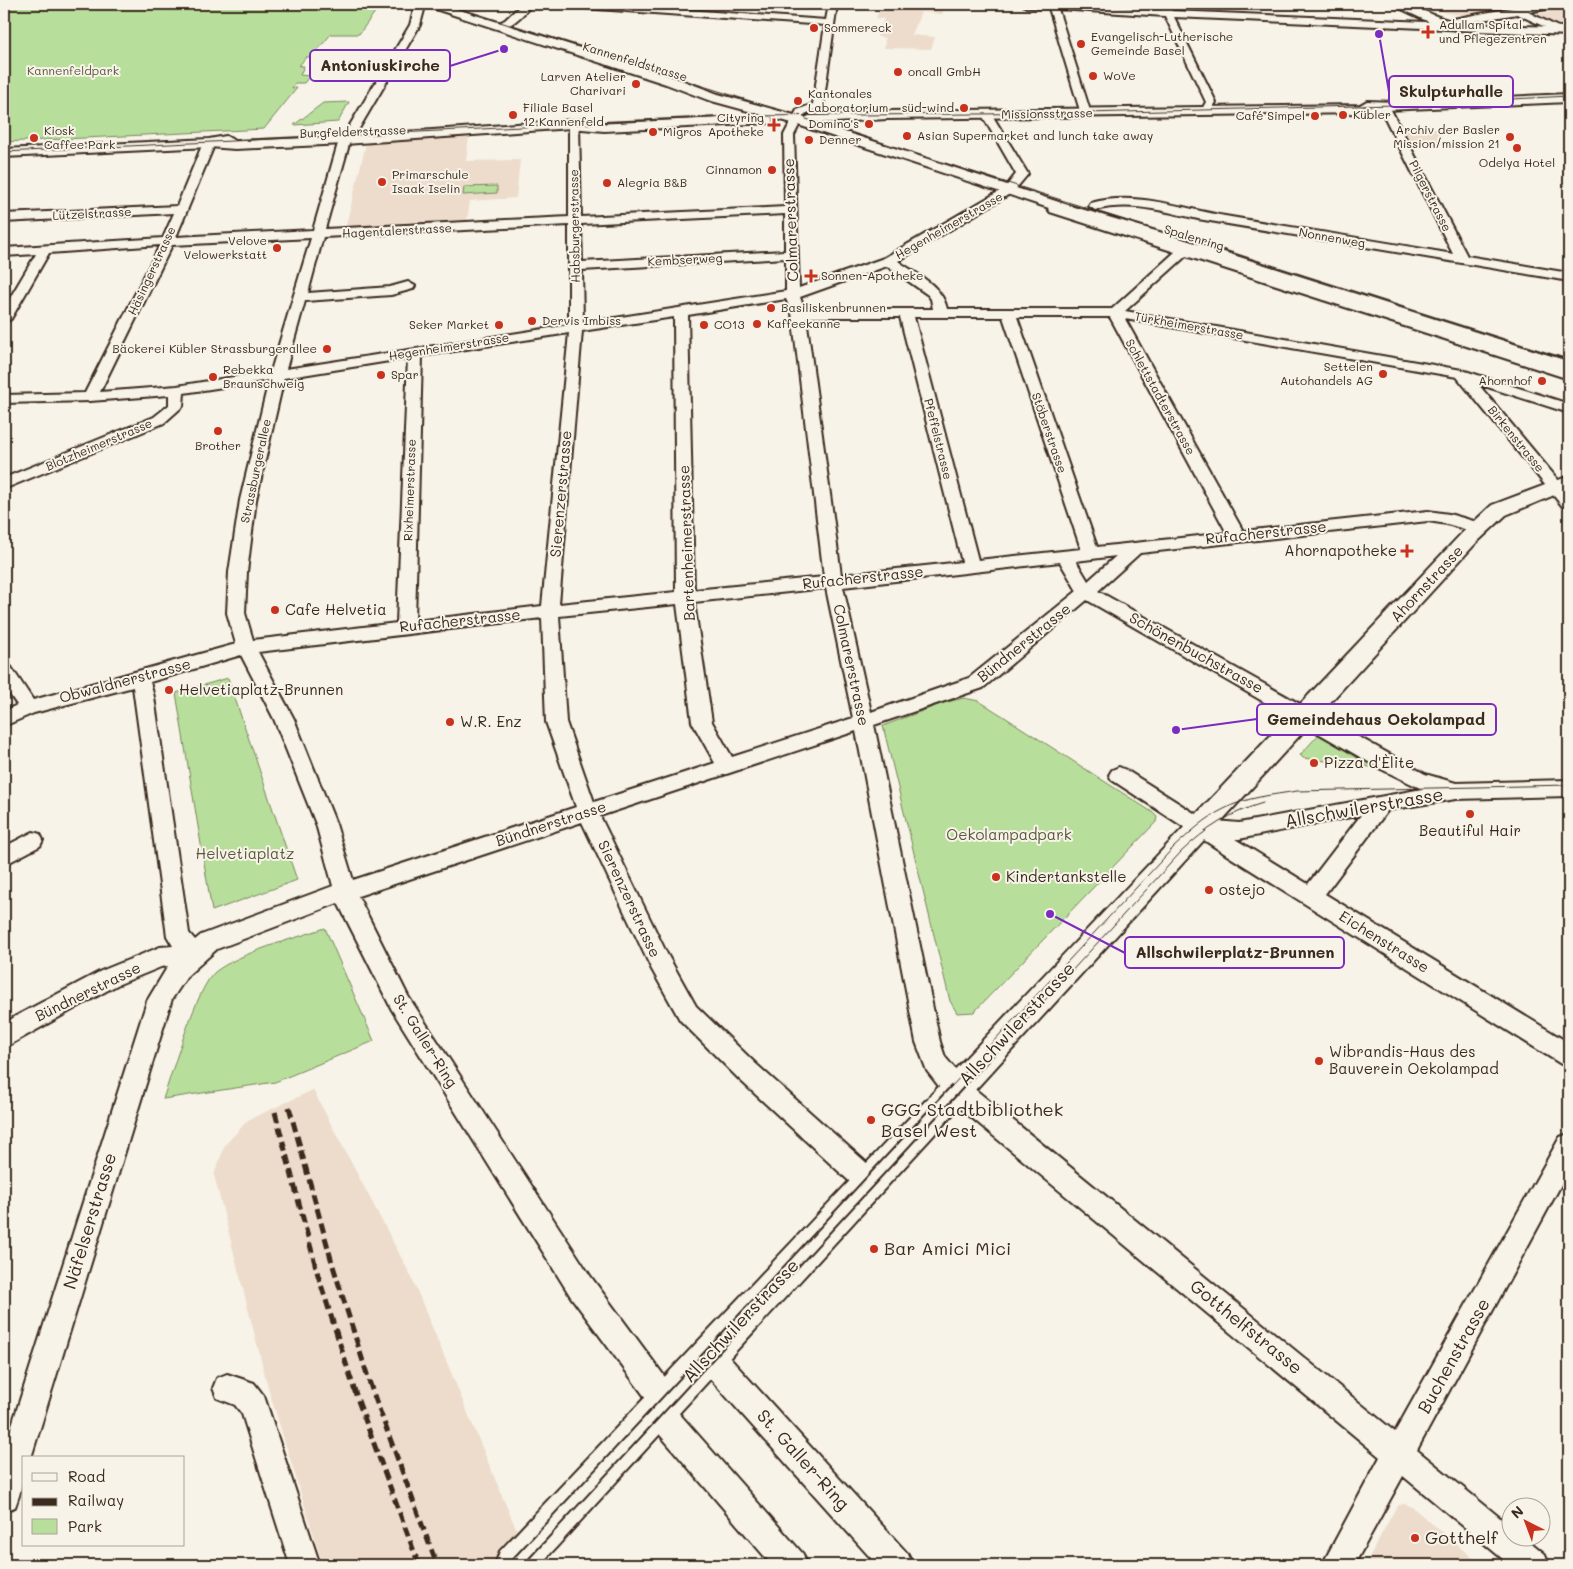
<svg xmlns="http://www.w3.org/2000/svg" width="1573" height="1569" viewBox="0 0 1573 1569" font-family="Mali,sans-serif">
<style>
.built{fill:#eddccb}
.green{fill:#b7df9b;stroke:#79845c}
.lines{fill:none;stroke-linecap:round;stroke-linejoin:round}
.minor-casing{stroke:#3b2a1e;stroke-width:4}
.major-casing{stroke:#3b2a1e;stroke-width:4}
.minor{fill:#f7f3e8;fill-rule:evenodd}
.major{fill:#f7f3e8;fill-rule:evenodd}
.tram-far1{stroke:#3b2a1e;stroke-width:1}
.tram{stroke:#3b2a1e;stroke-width:2}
.rail{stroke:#3b2a1e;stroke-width:5;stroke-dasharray:10 5;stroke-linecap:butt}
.poi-dot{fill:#c8321e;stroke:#f7f3e8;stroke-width:2}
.labels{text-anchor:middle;stroke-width:4;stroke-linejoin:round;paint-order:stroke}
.far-poi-label{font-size:12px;fill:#3b2a1e;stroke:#f7f3e8;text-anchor:start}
.far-street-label{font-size:12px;fill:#3b2a1e;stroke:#f7f3e8}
.far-park-label{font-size:12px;fill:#5a573d;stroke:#f7f3e8}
.street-label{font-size:15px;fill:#3b2a1e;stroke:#f7f3e8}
.poi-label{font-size:15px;fill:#3b2a1e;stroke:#f7f3e8;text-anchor:start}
.park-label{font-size:15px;fill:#5a573d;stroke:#f7f3e8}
.near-street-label{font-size:18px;fill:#3b2a1e;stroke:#f7f3e8}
.near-poi-label{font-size:18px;fill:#3b2a1e;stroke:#f7f3e8;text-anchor:start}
.leader{fill:none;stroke:#7b2cbf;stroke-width:2}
.callout-dot{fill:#7b2cbf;stroke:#f7f3e8;stroke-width:2}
.callout{fill:#f7f3e8;stroke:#7b2cbf;stroke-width:2}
.callout-label{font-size:16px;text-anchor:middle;font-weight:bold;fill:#3b2a1e}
</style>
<rect width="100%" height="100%" fill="#f7f3e8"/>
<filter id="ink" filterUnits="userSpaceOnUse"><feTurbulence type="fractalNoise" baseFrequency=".02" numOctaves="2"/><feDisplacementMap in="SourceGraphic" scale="10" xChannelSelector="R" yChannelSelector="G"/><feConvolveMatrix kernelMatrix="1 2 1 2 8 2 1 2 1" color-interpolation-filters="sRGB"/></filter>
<g filter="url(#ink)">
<path class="built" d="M863 4H946L942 14 921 12 912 35 935 37 931 49 884 48 885 38 877 37 884 19 876 18 881 6Z
M1426 4H1525L1531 6 1479 17 1446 13Z
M1569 8V28L1532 15Z
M1401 127 1437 128 1445 144 1409 142Z
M469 136 466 161 520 160 516 198 470 201 467 221 460 223 345 229 366 144 403 142 404 139Z
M313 1090 411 1276 505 1503 532 1565H323L269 1391 214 1175 225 1145 248 1120Z
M1404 1504 1411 1506 1481 1565H1365L1394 1511 1399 1505Z"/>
<path class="green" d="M7 4H381L359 34H331L312 57H306L299 66H304L300 75 310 76 304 83H295L292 88H297L264 129 4 142V6Z
M349 102 338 122 294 125 323 103Z
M497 186V193L463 195 464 187Z
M228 678 297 880 212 911 176 693Z
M964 698 979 701 1003 716 1152 812 1157 817 1156 822 974 1012 957 1013 950 1001 883 726 943 703Z
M1321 732 1385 769 1303 758 1300 755Z
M325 928 374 1041 275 1082 163 1099C172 1073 197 987 215 972 241 952 293 939 325 928Z"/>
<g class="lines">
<defs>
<path id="minor" d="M414 4H423L424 10 420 25 357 132 350 141 325 229 569 217V125L574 122 579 125 581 217 785 207 784 135 797 110 813 104 825 25 569 7 564 4H604L826 20 829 4H837L823 106 805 114 794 135 799 288 884 258 1005 188 1016 174 982 115 987 112 992 115 1028 174 1013 192 898 261C916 274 942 285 947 309H1112L1175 252 1050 212 1048 209 1050 206 1054 205 1569 370V379L1186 256 1125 311 1462 370 1569 404V413L1478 384 1569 493V508L1563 507 1457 377 1125 319 1243 531 1428 511 1449 514 1484 524 1486 528 1484 532 1478 533 1447 524 1428 521 1140 553 1098 591 1425 774 1456 783 1569 780V796L1456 799 1388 810 1325 894 1569 1043V1067L1561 1064 1230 857 1112 780 1109 775 1112 770 1119 767 1126 770 1205 820 1239 823 1422 789 1379 768 1087 600 983 688 874 725 940 1042 945 1057 966 1082 1395 1432 1560 1137 1569 1134V1170L1417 1450 1510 1526V1536H1523L1545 1554 1549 1565H1510L1403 1476 1354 1565H1322L1380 1457 948 1098 927 1071 916 1042 856 731 600 816 667 954 696 1006 756 1064 879 1174 883 1183 879 1192 870 1196 861 1192 740 1080 680 1020 651 968 582 822 358 896 408 996 591 1277 676 1392 680 1402 677 1411 803 1554 807 1565H772L648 1421 644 1411 648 1401 571 1297 392 1010 338 903 217 949 188 975 172 999 31 1458H24C24 1476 22 1490 15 1507L4 1511V1450L147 1001 168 966 161 967 117 985 4 1048V1024L16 1016 101 971 160 947 173 946 167 936 133 687 34 713 4 726V711L17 705 4 686V665L11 667 33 700 236 644 227 613 229 572 240 500 269 380 184 393 183 406 164 423 4 489V478L154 417 169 405V395L90 401 4 403V395L85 393 160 245 49 253 11 319 4 323V308L36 254 4 256V248L163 238 174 213 4 222V214L177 206 203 143 209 140 215 143 176 237 313 230 339 140 347 130 410 25 414 10ZM785 214V251L582 262 581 224ZM569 225V325L286 369 305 301 391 295 413 289 415 286 408 282 390 287 308 293 323 237ZM311 238 271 371 177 386 100 392 172 245ZM786 258V291L583 323 582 270ZM887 266 928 295 931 299 933 309H804L800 297ZM786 299 792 313 824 577 694 590 688 315ZM674 317 676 592 559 604 582 331ZM806 317H900L962 562 841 575ZM914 317H1003L1081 549 978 560ZM1017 317H1110L1227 533 1097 547ZM569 333 542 606 415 621 422 356ZM408 358 397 623 253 640 245 613 247 572 256 500 284 378ZM1116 556 1088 581 1076 561ZM1060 562 1077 591 969 678 871 712 843 587ZM826 588 853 718 732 757 712 722 694 602ZM677 604 692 722 715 763 594 802 566 722 559 616ZM542 618 546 722 576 807 353 880 336 824 294 719 258 652ZM241 655 274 719 316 824 333 886 201 935 195 940 189 933 154 697 150 682ZM1361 815 1308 884 1235 839H1239Z
M522 4H532C524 14 510 30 497 28V24L505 20Z
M1022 4H1063L1162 10 1160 4H1168L1172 11 1449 23 1450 20 1453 19 1516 7 1563 4 1559 7 1528 12 1564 30 1562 32H1556L1517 14 1459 24 1471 25 1473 27 1468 30 1174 17 1216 102 1210 113 1206 114 1201 111 1206 102 1165 16 1058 9 1091 114 1086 117 1081 114 1049 8 1026 7Z
M1384 103 1389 106 1467 256 1569 273V281L1198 219C1163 211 1131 201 1095 210L1089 206 1091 203C1136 191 1180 208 1225 216 1301 229 1377 241 1453 254L1379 106Z
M33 832 40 834 43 840 40 846 4 865V847Z
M709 1342 719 1346 908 1554 912 1565H877L699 1366 695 1356 699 1346Z
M227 1374 254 1383 264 1396 320 1565H290L242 1414 235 1405 217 1398 213 1388 217 1378Z"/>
<path id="major" d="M424 4H441L676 78 718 94 805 118 811 115 887 111 1360 105 1367 101 1397 102 1569 94V102L1386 110 1368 113 887 119 818 123 1071 206 1207 246 1569 361V372L1195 252 1061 212 792 123 708 100 666 84 426 6Z
M1391 4C1415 2 1434 19 1457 22 1494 27 1532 26 1569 27V35L1457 30 1431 23Z
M766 116 771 117 773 120 771 123 604 131 571 128 345 144 235 149 209 147 4 157V149L209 139 226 136 235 141 345 136 590 119 596 122 604 123Z
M1569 476V489L1506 515 1476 543 540 1565H495L500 1551 1462 533 1492 505Z"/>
</defs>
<use href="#minor" class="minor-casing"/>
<use href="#major" class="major-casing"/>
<use href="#minor" class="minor"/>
<use href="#major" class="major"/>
<path class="tram-far1" d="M443 4 785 112
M806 119 1569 361
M4 152 750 116 1085 113 1396 105 1569 96
M950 1088 1174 847C1190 833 1205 818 1224 809 1246 797 1273 795 1297 791L1569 785
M964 1088 1181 852C1205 829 1231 812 1263 803"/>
<path class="tram" d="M507 1565 951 1086
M523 1565 965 1086"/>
<path class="rail" d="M289 1107 333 1266 372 1390 437 1565
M275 1112 318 1275 357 1398 419 1565"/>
</g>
</g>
<g class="poi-dot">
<circle cx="814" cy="28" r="5"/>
<path d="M1425.5 24.5h5v5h5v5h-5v5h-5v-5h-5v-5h5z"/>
<circle cx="1081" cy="44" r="5"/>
<circle cx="898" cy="72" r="5"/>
<circle cx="1093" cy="76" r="5"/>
<circle cx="636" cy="84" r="5"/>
<circle cx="798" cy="101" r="5"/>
<circle cx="964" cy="108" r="5"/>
<circle cx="513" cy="115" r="5"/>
<circle cx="1343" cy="115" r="5"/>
<circle cx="1315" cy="116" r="5"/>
<circle cx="869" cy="124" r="5"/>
<path d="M771.5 117.5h5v5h5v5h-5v5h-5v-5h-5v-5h5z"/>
<circle cx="653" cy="132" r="5"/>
<circle cx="907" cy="136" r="5"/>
<circle cx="1510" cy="137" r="5"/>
<circle cx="34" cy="138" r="5"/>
<circle cx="809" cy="140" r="5"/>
<circle cx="1517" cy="148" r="5"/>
<circle cx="772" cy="170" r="5"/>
<circle cx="382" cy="182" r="5"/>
<circle cx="607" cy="183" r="5"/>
<circle cx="277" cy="248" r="5"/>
<path d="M808.5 268.5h5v5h5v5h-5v5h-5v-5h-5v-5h5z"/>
<circle cx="771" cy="308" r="5"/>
<circle cx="532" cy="321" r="5"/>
<circle cx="757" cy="324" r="5"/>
<circle cx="499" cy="325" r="5"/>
<circle cx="704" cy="325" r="5"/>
<circle cx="327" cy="349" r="5"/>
<circle cx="1383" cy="374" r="5"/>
<circle cx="381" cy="375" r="5"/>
<circle cx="213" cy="377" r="5"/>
<circle cx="1542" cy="381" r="5"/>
<circle cx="218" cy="431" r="5"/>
<path d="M1404.5 543.5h5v5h5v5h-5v5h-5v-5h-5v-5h5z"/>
<circle cx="275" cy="610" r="5"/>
<circle cx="169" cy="690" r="5"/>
<circle cx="450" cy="722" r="5"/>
<circle cx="1314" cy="763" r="5"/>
<circle cx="1470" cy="814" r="5"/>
<circle cx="996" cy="877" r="5"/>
<circle cx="1209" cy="890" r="5"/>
<circle cx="1319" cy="1061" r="5"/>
<circle cx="871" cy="1120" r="5"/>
<circle cx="874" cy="1249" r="5"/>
<circle cx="1415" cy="1538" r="5"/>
</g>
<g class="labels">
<g class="far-poi-label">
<text x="1439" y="29">Adullam Spital<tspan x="1439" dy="14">und Pflegezentren</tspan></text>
<text x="824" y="32">Sommereck</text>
<text x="1091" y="41">Evangelisch-Lutherische<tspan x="1091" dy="14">Gemeinde Basel</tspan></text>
<text x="908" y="76">oncall GmbH</text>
<text x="1103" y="80">WoVe</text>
<text x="626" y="81" text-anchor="end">Larven Atelier<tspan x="626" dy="14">Charivari</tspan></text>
<text x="808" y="98">Kantonales<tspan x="808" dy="14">Laboratorium</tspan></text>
<text x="523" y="112">Filiale Basel<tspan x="523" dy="14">12 Kannenfeld</tspan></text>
<text x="954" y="112" text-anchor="end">süd-wind</text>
<text x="1353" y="119">Kübler</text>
<text x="1305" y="120" text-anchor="end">Café Simpel</text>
<text x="764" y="122" text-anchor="end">Cityring<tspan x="764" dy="14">Apotheke</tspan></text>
<text x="859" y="128" text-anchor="end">Domino's</text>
<text x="1500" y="134" text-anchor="end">Archiv der Basler<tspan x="1500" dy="14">Mission/mission 21</tspan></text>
<text x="44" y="135">Kiosk<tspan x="44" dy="14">Caffee Park</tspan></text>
<text x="663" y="136">Migros</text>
<text x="917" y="140">Asian Supermarket and lunch take away</text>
<text x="819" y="144">Denner</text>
<text x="1517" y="167" text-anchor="middle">Odelya Hotel</text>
<text x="762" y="174" text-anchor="end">Cinnamon</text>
<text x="392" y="179">Primarschule<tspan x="392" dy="14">Isaak Iselin</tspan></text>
<text x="617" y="187">Alegria B&amp;B</text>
<text x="267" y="245" text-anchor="end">Velove<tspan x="267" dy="14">Velowerkstatt</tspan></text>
<text x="821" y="280">Sonnen-Apotheke</text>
<text x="781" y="312">Basiliskenbrunnen</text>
<text x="542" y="325">Dervis Imbiss</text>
<text x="767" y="328">Kaffeekanne</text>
<text x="489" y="329" text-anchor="end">Seker Market</text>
<text x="714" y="329">CO13</text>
<text x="317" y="353" text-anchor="end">Bäckerei Kübler Strassburgerallee</text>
<text x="1373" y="371" text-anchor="end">Settelen<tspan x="1373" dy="14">Autohandels AG</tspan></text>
<text x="223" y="374">Rebekka<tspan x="223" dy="14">Braunschweig</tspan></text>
<text x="391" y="379">Spar</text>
<text x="1532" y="385" text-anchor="end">Ahornhof</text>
<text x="218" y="450" text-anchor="middle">Brother</text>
</g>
<g class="far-street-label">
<text transform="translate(635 62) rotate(17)" y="4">Kannenfeldstrasse</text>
<text transform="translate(1047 114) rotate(-1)" y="4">Missionsstrasse</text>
<text transform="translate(353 132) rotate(-2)" y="4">Burgfelderstrasse</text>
<text transform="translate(1430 196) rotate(63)" y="4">Pilgerstrasse</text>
<text transform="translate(92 214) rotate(-3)" y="4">Lützelstrasse</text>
<text transform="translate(575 226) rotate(-91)" y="4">Habsburgerstrasse</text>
<text transform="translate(949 226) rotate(-30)" y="4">Hegenheimerstrasse</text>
<text transform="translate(397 231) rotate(-3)" y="4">Hagentalerstrasse</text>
<text transform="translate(1194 238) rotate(17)" y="4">Spalenring</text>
<text transform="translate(1332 238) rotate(10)" y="4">Nonnenweg</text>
<text transform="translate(685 260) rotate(-3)" y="4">Kembserweg</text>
<text transform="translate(152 271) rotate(-65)" y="4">Häsingerstrasse</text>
<text transform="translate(1189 326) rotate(10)" y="4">Türkheimerstrasse</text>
<text transform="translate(449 347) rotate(-9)" y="4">Hegenheimerstrasse</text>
<text transform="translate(1160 397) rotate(61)" y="4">Schlettstadterstrasse</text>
<text transform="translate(1049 433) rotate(71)" y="4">Stöberstrasse</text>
<text transform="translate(938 439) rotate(76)" y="4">Pfeffelstrasse</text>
<text transform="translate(1516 439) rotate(51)" y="4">Birkenstrasse</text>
<text transform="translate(99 445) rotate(-23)" y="4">Blotzheimerstrasse</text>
<text transform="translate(256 471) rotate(-78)" y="4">Strassburgerallee</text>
<text transform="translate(410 490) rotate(-88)" y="4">Rixheimerstrasse</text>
</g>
<g class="far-park-label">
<text x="73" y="75">Kannenfeldpark</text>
</g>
<g class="street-label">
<text transform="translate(791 220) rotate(-92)" y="5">Colmarerstrasse</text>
<text transform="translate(561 494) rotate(-85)" y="5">Sierenzerstrasse</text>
<text transform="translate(1266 533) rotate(-6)" y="5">Rufacherstrasse</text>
<text transform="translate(687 543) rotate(-92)" y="5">Bartenheimerstrasse</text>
<text transform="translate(863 578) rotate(-6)" y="5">Rufacherstrasse</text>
<text transform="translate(1427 584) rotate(-47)" y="5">Ahornstrasse</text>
<text transform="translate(460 621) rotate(-6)" y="5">Rufacherstrasse</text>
<text transform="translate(1024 643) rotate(-39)" y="5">Bündnerstrasse</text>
<text transform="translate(1196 653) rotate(29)" y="5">Schönenbuchstrasse</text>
<text transform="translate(851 665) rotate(78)" y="5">Colmarerstrasse</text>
<text transform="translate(125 681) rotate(-15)" y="5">Obwaldnerstrasse</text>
<text transform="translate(551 824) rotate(-18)" y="5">Bündnerstrasse</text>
<text transform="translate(629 899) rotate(65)" y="5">Sierenzerstrasse</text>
<text transform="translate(1384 942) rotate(32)" y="5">Eichenstrasse</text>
<text transform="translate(88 992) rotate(-26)" y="5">Bündnerstrasse</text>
<text transform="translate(425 1041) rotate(58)" y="5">St. Galler-Ring</text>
</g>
<g class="poi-label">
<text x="1397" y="556" text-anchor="end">Ahornapotheke</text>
<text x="285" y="615">Cafe Helvetia</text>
<text x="179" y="695">Helvetiaplatz-Brunnen</text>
<text x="460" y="727">W.R. Enz</text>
<text x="1324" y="768">Pizza d'Èlite</text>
<text x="1470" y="836" text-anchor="middle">Beautiful Hair</text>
<text x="1006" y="882">Kindertankstelle</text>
<text x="1219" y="895">ostejo</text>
<text x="1329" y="1057">Wibrandis-Haus des<tspan x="1329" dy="17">Bauverein Oekolampad</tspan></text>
</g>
<g class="park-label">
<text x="1009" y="840">Oekolampadpark</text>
<text x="245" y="859">Helvetiaplatz</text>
</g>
<g class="near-street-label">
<text transform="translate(1364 808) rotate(-10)" y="6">Allschwilerstrasse</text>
<text transform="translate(1017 1024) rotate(-47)" y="6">Allschwilerstrasse</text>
<text transform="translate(90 1221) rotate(-73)" y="6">Näfelserstrasse</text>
<text transform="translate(741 1321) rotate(-47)" y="6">Allschwilerstrasse</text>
<text transform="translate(1246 1327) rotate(39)" y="6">Gotthelfstrasse</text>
<text transform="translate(1454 1356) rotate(-61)" y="6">Buchenstrasse</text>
<text transform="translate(803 1460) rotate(48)" y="6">St. Galler-Ring</text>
</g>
<g class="near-poi-label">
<text x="881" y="1116">GGG Stadtbibliothek<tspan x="881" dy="21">Basel West</tspan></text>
<text x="884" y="1255">Bar Amici Mici</text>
<text x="1425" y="1544">Gotthelf</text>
</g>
</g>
<path class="leader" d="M504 49L450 66M1379 34L1389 92M1176 730L1257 719M1050 914L1125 953"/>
<g class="callout-dot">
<circle cx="504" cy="49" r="5"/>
<circle cx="1379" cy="34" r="5"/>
<circle cx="1176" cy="730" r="5"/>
<circle cx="1050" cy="914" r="5"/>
</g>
<g class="callout">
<rect x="310" y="50" width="140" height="31" rx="5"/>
<rect x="1389" y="76" width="124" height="31" rx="5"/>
<rect x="1257" y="704" width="239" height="31" rx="5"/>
<rect x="1125" y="937" width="219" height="31" rx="5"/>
</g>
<g class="callout-label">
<text x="380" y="71">Antoniuskirche</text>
<text x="1451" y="97">Skulpturhalle</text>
<text x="1376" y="725">Gemeindehaus Oekolampad</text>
<text x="1235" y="958">Allschwilerplatz-Brunnen</text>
</g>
<rect width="1573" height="1569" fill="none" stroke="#f7f3e8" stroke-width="20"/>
<rect x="10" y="10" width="1553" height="1549" fill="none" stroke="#3b2a1e" stroke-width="2" filter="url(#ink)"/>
<rect x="22" y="1456" width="162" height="90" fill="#f7f3e8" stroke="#aca397"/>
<rect x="32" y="1473" width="25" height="8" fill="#f7f3e8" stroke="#aca397"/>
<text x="68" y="1482" font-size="15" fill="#3b2a1e">Road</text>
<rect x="32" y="1498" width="25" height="8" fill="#3b2a1e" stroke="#aca397"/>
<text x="68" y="1506" font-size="15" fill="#3b2a1e">Railway</text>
<rect x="32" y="1519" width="25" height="15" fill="#b7df9b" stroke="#aca397"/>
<text x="68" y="1532" font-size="15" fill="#3b2a1e">Park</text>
<g transform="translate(1526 1522) rotate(318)"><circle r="24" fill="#f7f3e8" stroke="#aca397"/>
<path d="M0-4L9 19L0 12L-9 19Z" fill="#c8321e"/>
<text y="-8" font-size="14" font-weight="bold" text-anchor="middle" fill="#3b2a1e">N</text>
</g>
</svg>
